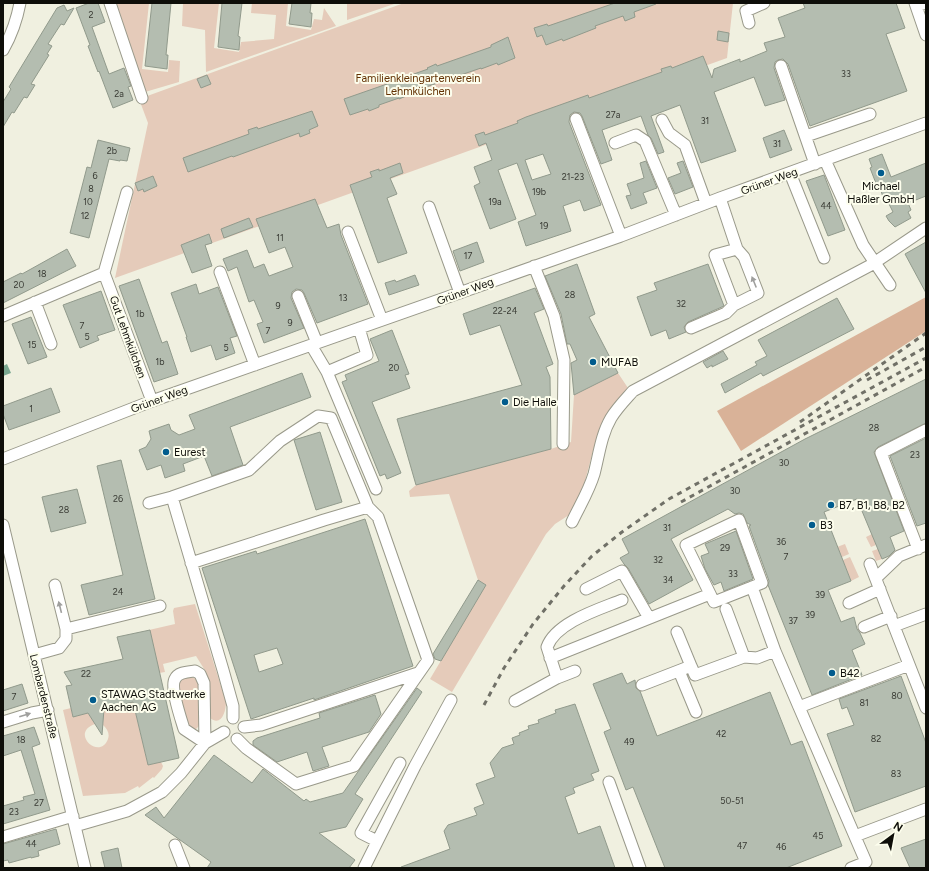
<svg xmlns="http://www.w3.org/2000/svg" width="929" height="871" viewBox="0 0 929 871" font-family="Figtree,sans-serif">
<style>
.green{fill:#e5cbba}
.forest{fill:#d9b298}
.water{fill:#7ba891}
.building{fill:#b4bdb0;stroke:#919a8c;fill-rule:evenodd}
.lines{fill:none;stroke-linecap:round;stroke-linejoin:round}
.minor-casing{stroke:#99998a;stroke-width:13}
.minor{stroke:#fff;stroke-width:11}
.rail{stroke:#707067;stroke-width:3;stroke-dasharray:5 5;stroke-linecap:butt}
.oneway{fill:#9f9f9d}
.poi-dot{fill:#015c8d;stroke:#fdfeed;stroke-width:1.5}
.labels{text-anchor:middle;stroke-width:4;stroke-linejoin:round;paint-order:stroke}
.number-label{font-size:9px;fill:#383a33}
.park-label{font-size:11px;fill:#623103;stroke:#fdfeed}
.street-label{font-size:11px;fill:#0e0e09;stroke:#fdfeed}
.poi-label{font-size:11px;fill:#0e0e09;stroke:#fdfeed;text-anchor:start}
</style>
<rect width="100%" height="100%" fill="#f0f0e0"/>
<path class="green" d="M113 3H149L142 69 168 72 169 60 180 61 179 82 145 92Z
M183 3H219L214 48 239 52 241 42 274 39 276 15 251 13 252 3H288L286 26 311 30 314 19 322 20 324 8 336 26 206 72 205 30 182 26Z
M347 3H397L347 20Z
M404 3H733L727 58 115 278 148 123 139 99Z
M618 373 630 391 601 428 596 440 582 492 569 515 555 524 546 534 452 692 430 679 486 585 478 580 449 494 410 497 409 491 416 485 551 449 571 442 574 395Z
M872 534 876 545 871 547 866 537Z
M845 544 849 554 842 557 837 547Z
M878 549 882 559 876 561 872 551Z
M850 557 859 577 851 581 843 560Z
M195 604 226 702C226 712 221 727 210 718L209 685 206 672 196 656 163 664 165 672 159 673 149 630 175 624 173 611 174 608Z
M190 676 198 680 200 684 201 724 196 729 191 730 187 727 178 689C179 680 182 679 190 676Z
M131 694 148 765 161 762 163 766 162 769 154 778 153 777 139 788 138 786 125 793 83 796 63 710 71 708 73 717 88 713 95 724C69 733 100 761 108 739 110 733 107 729 103 725L104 709 119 706 117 697Z"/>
<path class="forest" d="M926 297V331L741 451 717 411Z"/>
<path class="water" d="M7 364 11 373 3 376V366Z"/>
<path class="building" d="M89 3H98L105 22 92 27 109 74 124 68 131 86 128 87 133 100 113 108 99 71 98 72 88 46 90 45 76 8Z
M152 3H171L166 55H168L167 69 145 66Z
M222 3H242L238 36 240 37 239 50 218 47Z
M292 3H311L310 13H312L311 27 289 24Z
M615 3H656V4L634 12 635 17 625 21 623 16 595 26 596 28 563 41 562 39 546 45 542 35 537 37 534 28 547 24 548 26Z
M803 3H896L905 28 886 34 907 91 810 126 788 64 783 59 778 60 775 62 774 68 785 100 765 106 754 77 714 92 736 151 701 163 680 105 651 116 664 152 658 154 651 138 648 135 641 116 602 130 612 160 601 164 582 116 580 113 574 112 570 115 569 122 601 205 584 211 580 200 563 206 571 231 526 246 518 222 536 215 517 163 498 170 516 219 490 229 474 186 480 183 474 167 492 160 486 143 479 146 475 135 484 132 485 135 518 123 517 121 526 117 588 95 589 98 662 72 661 69 671 66 672 68 703 56 712 78 714 69 740 59V62L767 51 764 43 785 37 778 18 805 8ZM543 154 551 174 532 180 525 160Z
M64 5 67 11 74 8 64 25 61 24 48 44 52 46 47 54 49 55 31 84 35 85 27 98 24 97 14 113 12 112 3 127V102L11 89 9 87 57 8Z
M718 31 729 33 728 42 717 40Z
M508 37 515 58 498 65 497 63 481 69V68L423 88V89L399 99V98L379 105V107L369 111 368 109 350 115 344 99 387 84 386 82 396 78 397 80 428 69 427 68 436 64 437 66 491 47V45Z
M207 75 211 84 201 88 197 79Z
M312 111 318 126 309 130 310 133 300 137 299 133 233 157 232 156 188 172 183 158 249 134 248 130 257 127 258 129Z
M784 130 792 150 770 158 763 138Z
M98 140 130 148 127 161 120 160V161L109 159 89 238 70 233 87 167 91 168Z
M882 154 891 177 926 163V196L908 203 911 210 908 212 911 218 895 227 889 221 886 216 893 212 885 196 883 197 879 185 877 186 870 168 872 167 869 159Z
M646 161 657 188 643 193 647 203 631 209 626 196 631 195 627 184 644 178 640 163Z
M683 161 693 187 675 194 668 178 681 173 677 163Z
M400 163 403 173 390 178 397 194 387 198 407 253 378 263 350 185 372 177 370 172 379 169V171Z
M824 175 845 230 828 236 806 181Z
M153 176 157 186 144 192 143 189 138 191 135 183Z
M315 199 327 228 339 224 341 235 368 304 317 323 304 293 302 290 296 289 292 292 291 298 304 328 264 343 257 324 263 322 254 300 249 302 237 267 228 271 223 259 247 250 254 268 264 264 269 276 293 267 285 247 269 253 256 219Z
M249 218 253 227 224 238 221 229Z
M209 234 212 243 205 245 212 266 192 273 181 245Z
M477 242 484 262 460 271 453 251Z
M926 242V293L905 254Z
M67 249 76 266 3 303V282L21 273 22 274Z
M577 264 595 314 589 317 618 373 574 395 571 363 577 360 570 344H567L561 314 545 276Z
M708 264 724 306 688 322 684 327 686 332 669 339 666 330 651 336 637 297 657 290 654 283Z
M415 275 419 285 389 295 385 283 395 280 396 282Z
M139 279 162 343 167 341 178 374 154 382 119 286Z
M196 284 199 294 218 287 237 336 230 338 235 353 216 360 211 345 191 352 186 337H187L171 293Z
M535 288 544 309 534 313 553 364 546 367 550 377 551 449 416 485 397 419 522 385 500 325 470 335 463 314Z
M101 291 115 330 97 336 99 340 80 348 63 305Z
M837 298 854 329 763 376 761 373 725 393 721 384 757 365 755 362 767 356 758 340Z
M31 317 47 357 28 364 12 324Z
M392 330 409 374 405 375 410 388 372 402 401 473 387 479 385 474 380 476 342 382 347 380 345 375 379 361 370 339Z
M723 351 728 359 712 367V365L707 368 703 362Z
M302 373 311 397 230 427 243 465 212 476 204 456 183 464 185 471 165 478 161 465 147 470 139 450 146 447 151 439 149 431 169 424 171 430 179 435 195 429 189 415Z
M926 379V423L878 447 874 452 904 531 890 537 895 550 889 556 882 559 857 499 824 512 851 581 828 590 841 622 854 617 857 629 860 633 865 644 852 650 862 675 812 695 768 585 769 581 749 526 751 525 747 523 743 514 739 513 735 514 728 509 671 539 693 580 649 604 628 568 624 564 620 558 629 553 622 539 805 439Z
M51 388 60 412 9 430 3 414V406Z
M320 432 342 502 316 510 294 440Z
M926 438V523L917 526 890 456Z
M121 460 155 599 89 615 81 585 123 575 97 466Z
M77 489 86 523 51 532 42 497Z
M365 519 413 666 314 700V698L251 719 202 568 256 551 257 554ZM277 648 283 664 259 672 254 655Z
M736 531 753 579 724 591 721 582 714 585 705 569 701 556 709 553 705 544Z
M478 580 486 585 441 661 435 659 433 654Z
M150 630 179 758 148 765 133 702 104 709 102 735 88 713 73 717 66 686 72 685 64 672 123 659 117 637Z
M622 673 627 684 635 680 636 688 640 691 657 736 770 692 791 745 802 741 842 846 786 868H665L633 787 626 790 604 732 611 729 593 684Z
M901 676 926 743V786L855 812 827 734 854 725 847 707 842 709 839 699Z
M22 684 28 703 3 711V690Z
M417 688 422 692 355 794 363 799 346 827 319 833 355 860 349 868H207L211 862 145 815 156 807 164 818 214 755 252 783 263 769 304 801 306 799 310 802 343 793Z
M375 695 381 714 369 732 322 747 329 766 313 771 307 752 277 762 253 745V741L257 738 320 718 319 713Z
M575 704 599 771 591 774 594 780 573 788 575 793 565 797 578 834 600 826 615 868H402L401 867 450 849 444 831 448 825 477 815 474 808 484 804 476 784 495 777 490 763 502 748 514 744 512 738 520 735 519 733 529 729 528 726 539 723 538 720 556 713 555 710Z
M34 727 40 744 32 747 50 810 3 824V806L24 800 23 797 35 794 21 750 3 756V736Z
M56 829 60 844 38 851 39 856 31 858V857L9 863 8 860 3 861V844Z
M926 839V868H910L901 848Z
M118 848 122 868H105L101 852Z"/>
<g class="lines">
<defs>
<path id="minor" d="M110 3 142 98
M915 3 926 35
M916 6 926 3
M749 23 746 11 764 3
M3 50C11 36 17 19 20 3
M781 66 815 164
M576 119 621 236
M662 120 669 133 685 145 706 203
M806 136 870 114
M615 143 636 135 645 141 676 215
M825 160 863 245 890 285
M790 173 824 258
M720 198 737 249 715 255 734 305
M429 207 460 293
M348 232 382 320
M534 266 554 316 564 360 563 444
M220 272 255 365
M104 273 127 192
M298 296 317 343
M35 302 51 344
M3 316 104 273 152 401
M691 328 726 313 734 305 758 293 744 257 737 249
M311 345 327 372 367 355 359 328
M327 372 376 489
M3 459 152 401 621 236 720 198 926 123
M172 497 223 670 233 706V718
M149 503 172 497 249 470 280 441 318 416 331 418 368 507
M739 520 762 583 714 602 686 545Z
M572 522C579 507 589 491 594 474 599 455 601 435 611 418 617 408 625 400 633 391L871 265 926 228
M3 525 85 868
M918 549 881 453 926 430
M191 563 324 520 368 507 378 517 428 660 354 766 296 784 246 748 237 739
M870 564 894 626
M876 578 899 556 926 545
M586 589 622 571 649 618
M849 603 880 589
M726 609 744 657
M926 614 894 626 926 708
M864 627 891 616
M66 629 160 606
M775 651 799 707 909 665
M34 655 59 648 66 639V629L55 585
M550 658 710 594
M691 666 695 675 744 657 757 658 775 651 752 587
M195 671 200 674 204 683 205 743 184 729C181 719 170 687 175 679 178 672 188 672 195 671Z
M679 671 696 712
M557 678 575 671
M642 685 691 666 677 632
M515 701 557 678 547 647C556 622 600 609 622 600
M799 707 866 862 851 868
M3 722 32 713 48 710
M244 727 261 725 418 673
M609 782 640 868
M75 826 127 811 162 792 181 773 205 743 224 732
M855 836 926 809
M3 837 73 816
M377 841 361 833 400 763
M175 845 184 868
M364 868 415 766 451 700"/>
</defs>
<use href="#minor" class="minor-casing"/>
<use href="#minor" class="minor"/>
<path class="rail" d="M867 380 926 347
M800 422 926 333
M681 502 926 367
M484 705 504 668 533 624 564 586 592 556 622 532 669 499 926 358"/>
</g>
<defs><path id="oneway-solid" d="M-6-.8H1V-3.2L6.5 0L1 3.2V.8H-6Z"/></defs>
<g class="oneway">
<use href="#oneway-solid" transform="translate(754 282) rotate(-112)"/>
<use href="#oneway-solid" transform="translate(60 607) rotate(-104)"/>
<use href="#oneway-solid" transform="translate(25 715) rotate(-17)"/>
</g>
<g class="poi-dot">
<circle cx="881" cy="173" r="4"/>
<circle cx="593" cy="362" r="4"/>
<circle cx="505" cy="402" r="4"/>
<circle cx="166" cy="452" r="4"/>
<circle cx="831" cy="505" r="4"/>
<circle cx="812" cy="525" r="4"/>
<circle cx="832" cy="673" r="4"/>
<circle cx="93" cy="700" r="4"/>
</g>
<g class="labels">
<g class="number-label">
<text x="91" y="18">2</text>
<text x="846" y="77">33</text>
<text x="119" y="97">2a</text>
<text x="613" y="118">27a</text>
<text x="705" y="124">31</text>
<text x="777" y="147">31</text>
<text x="112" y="154">2b</text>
<text x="95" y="179">6</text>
<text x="573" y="180">21-23</text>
<text x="91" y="192">8</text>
<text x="539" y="195">19b</text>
<text x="88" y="205">10</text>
<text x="495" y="205">19a</text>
<text x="826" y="209">44</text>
<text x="85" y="219">12</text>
<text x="544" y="229">19</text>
<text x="280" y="241">11</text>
<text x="468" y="259">17</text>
<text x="42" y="277">18</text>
<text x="19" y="288">20</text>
<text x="570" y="298">28</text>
<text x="343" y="301">13</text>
<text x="681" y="307">32</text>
<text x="278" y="309">9</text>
<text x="505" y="314">22-24</text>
<text x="140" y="317">1b</text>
<text x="290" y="326">9</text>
<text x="82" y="329">7</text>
<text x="268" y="334">7</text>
<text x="87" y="340">5</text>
<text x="32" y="348">15</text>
<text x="226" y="351">5</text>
<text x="160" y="365">1b</text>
<text x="394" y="371">20</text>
<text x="31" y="412">1</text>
<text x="874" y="431">28</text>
<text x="915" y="458">23</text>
<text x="784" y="466">30</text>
<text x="735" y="494">30</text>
<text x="118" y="502">26</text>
<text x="64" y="513">28</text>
<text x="667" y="531">31</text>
<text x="781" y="545">36</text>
<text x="725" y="551">29</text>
<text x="786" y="560">7</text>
<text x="658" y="563">32</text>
<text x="733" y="577">33</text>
<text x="668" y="583">34</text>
<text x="118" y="595">24</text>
<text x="820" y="598">39</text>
<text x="810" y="618">39</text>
<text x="793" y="624">37</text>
<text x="86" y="677">22</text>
<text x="897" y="699">80</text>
<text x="14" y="700">7</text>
<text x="864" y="706">81</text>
<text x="721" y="737">42</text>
<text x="876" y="742">82</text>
<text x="21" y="743">18</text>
<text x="629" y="745">49</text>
<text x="896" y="777">83</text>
<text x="732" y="804">50-51</text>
<text x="39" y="806">27</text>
<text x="14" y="815">23</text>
<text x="818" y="839">45</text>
<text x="31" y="847">44</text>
<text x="742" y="849">47</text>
<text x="781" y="850">46</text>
</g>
<g class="park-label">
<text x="418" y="82">Familienkleingartenverein<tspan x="418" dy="13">Lehmkülchen</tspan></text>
</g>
<g class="street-label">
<text transform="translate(769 181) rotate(-20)" y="4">Grüner Weg</text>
<text transform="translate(465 291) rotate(-20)" y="4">Grüner Weg</text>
<text transform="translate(128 337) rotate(70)" y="4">Gut Lehmkülchen</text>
<text transform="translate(159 399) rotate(-20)" y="4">Grüner Weg</text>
<text transform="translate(44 696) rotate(76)" y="4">Lombardenstraße</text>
</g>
<g class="poi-label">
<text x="881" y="190" text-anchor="middle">Michael<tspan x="881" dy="13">Haßler GmbH</tspan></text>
<text x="601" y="366">MUFAB</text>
<text x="513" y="406">Die Halle</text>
<text x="174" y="456">Eurest</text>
<text x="839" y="509">B7, B1, B8, B2</text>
<text x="820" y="529">B3</text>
<text x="840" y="677">B42</text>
<text x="101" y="698">STAWAG Stadtwerke<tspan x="101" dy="13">Aachen AG</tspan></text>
</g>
</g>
<rect width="929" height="871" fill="none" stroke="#0e0e09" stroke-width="8"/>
<g transform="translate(893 835) rotate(32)" stroke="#fdfeed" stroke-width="3" paint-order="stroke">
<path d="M0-3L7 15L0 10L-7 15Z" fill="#0e0e09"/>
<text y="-6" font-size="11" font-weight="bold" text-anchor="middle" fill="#0e0e09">N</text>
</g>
</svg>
